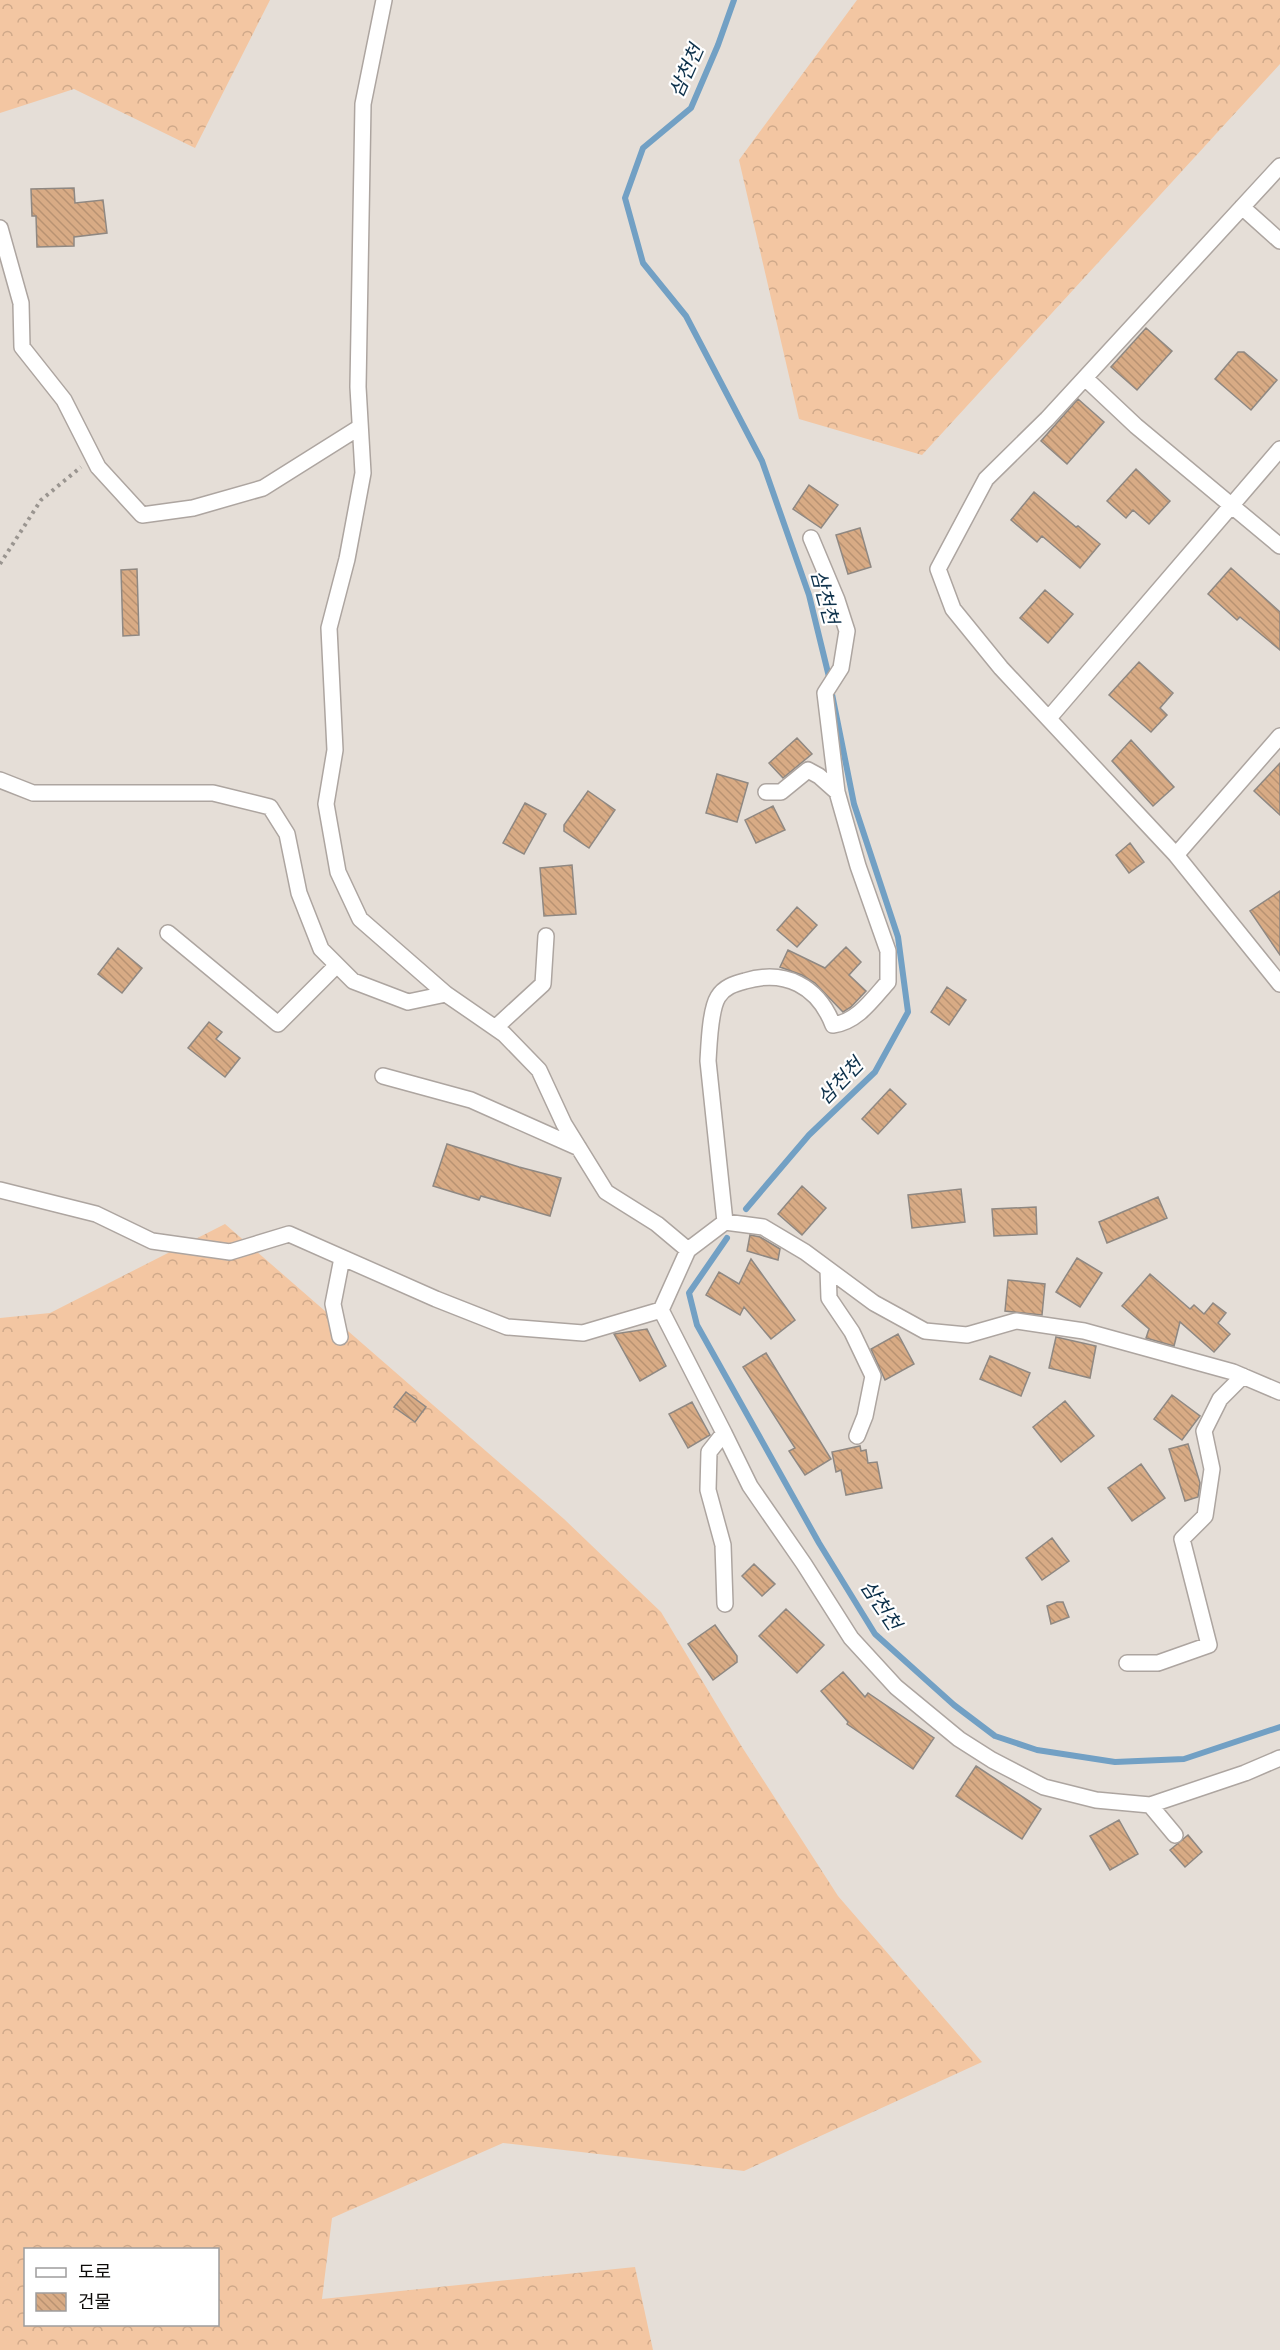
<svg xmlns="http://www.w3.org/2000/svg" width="1280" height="2350" viewBox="0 0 1280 2350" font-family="'Roboto Condensed','Noto Sans KR',sans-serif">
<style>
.forest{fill:url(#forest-crowns);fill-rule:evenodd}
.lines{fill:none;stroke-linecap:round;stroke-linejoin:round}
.stream{stroke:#72a0c4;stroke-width:6}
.building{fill:url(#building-back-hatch);stroke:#8f8882;stroke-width:1.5}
.street-casing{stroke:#ada5a0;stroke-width:18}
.path{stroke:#9a9590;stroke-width:4;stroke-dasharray:3 4.5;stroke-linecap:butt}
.street{stroke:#fff;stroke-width:15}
.labels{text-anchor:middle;stroke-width:4.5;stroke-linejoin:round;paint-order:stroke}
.water-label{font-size:20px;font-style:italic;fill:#0d314b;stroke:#fff}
</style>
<defs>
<pattern id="forest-crowns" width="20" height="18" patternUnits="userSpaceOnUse" patternTransform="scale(1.5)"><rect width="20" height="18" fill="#f3c6a2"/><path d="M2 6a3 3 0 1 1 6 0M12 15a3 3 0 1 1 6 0" fill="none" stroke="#cfa98a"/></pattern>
<pattern id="building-back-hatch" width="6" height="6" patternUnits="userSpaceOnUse" patternTransform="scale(1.5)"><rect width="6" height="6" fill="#d8ab85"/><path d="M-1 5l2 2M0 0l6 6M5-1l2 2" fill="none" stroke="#b89272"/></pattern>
</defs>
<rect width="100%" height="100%" fill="#e5ded7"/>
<path class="forest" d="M0 0H270L195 148 74 89 0 113Z
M857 0H1280V64L922 455 799 419 739 160Z
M225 1224 564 1519 661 1612 742 1747 838 1896 982 2062 744 2171 503 2143 332 2218 322 2299 635 2267 653 2350H0V1318L50 1313ZM26 2250H218V2324H26Z"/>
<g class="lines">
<path class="stream" d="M734 0 718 45 691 108 643 148 625 198 643 263 686 316 762 461 809 595 830 681
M746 1209 809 1135 875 1072 908 1012 898 937 854 804 832 694
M727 1238 689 1293 697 1325 819 1543 875 1634 954 1705 995 1736 1037 1750 1115 1762 1184 1759 1280 1727"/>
</g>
<path class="building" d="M74 188 75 203 103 200 107 233 74 237V246L37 247 36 216H32L31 189Z
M1146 328 1172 351 1137 390 1111 367Z
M1238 352H1244L1277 380 1251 410 1215 379Z
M1078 399 1104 422 1067 464 1041 441Z
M1136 469 1170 501 1149 524 1133 510 1126 518 1107 501Z
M809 485 838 505 821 528 793 509Z
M1034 492 1076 527 1078 526 1100 544 1080 568 1042 536 1037 542 1011 520Z
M860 528 871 567 848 574 836 535Z
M1231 568 1280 612V650L1240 617 1237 620 1208 594Z
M137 569 139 635 123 636 121 570Z
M1045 590 1073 614 1048 643 1020 618Z
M1139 662 1173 693 1160 708 1167 715 1151 732 1109 695Z
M797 738 812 754 783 778 769 763Z
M1131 740 1174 787 1153 806 1112 761Z
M1280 763V815L1254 791Z
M717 774 748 783 737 822 706 813Z
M588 791 615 810 589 848 564 831V825Z
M525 803 546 814 524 854 503 843Z
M773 806 785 830 756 843 745 820Z
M1130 843 1144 862 1129 873 1116 855Z
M572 865 576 914 544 916 540 868Z
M1280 891V955L1250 911Z
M797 907 817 925 797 947 777 930Z
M846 947 861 962 849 975 866 991 851 1007 843 1012 815 983 802 975 780 967 788 950 825 968Z
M118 948 142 968 122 993 98 974Z
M947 987 966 1000 949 1025 931 1012Z
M209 1022 222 1032 216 1039 240 1058 225 1077 188 1048Z
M890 1089 906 1104 878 1134 862 1119Z
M447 1144 519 1167 561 1178 550 1216 481 1196 479 1200 433 1186Z
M802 1186 826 1208 802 1235 778 1214Z
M961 1189 965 1222 912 1228 908 1195Z
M1158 1197 1167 1218 1107 1243 1099 1222Z
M1036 1207 1037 1234 994 1236 992 1209Z
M750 1235 760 1237 780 1249 778 1260 747 1251Z
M1077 1258 1102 1273 1080 1307 1056 1292Z
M751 1259 795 1320 771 1339 744 1307 740 1315 706 1295 719 1272 739 1284Z
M1150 1274 1190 1309 1194 1305 1204 1314 1213 1303 1226 1313 1218 1323 1230 1334 1214 1352 1180 1322 1174 1346 1146 1338 1149 1329 1122 1306Z
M1008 1280 1045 1284 1042 1315 1005 1311Z
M647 1329 666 1366 640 1381 614 1334Z
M898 1334 914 1364 885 1380 871 1349Z
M1056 1337 1096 1346 1090 1378 1049 1368Z
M766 1353 831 1459 805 1475 789 1451 795 1448 743 1367Z
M990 1356 1030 1373 1021 1396 980 1379Z
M406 1392 426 1407 415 1422 394 1407Z
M1172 1395 1200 1416 1182 1440 1154 1419Z
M1065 1401 1094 1436 1061 1462 1033 1427Z
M692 1402 710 1435 688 1448 669 1414Z
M1188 1444 1200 1483 1198 1497 1185 1501 1169 1449Z
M860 1446 861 1451 866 1450 868 1463 877 1462 882 1488 846 1495 841 1470 836 1472 832 1452Z
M1141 1464 1165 1498 1132 1521 1108 1488Z
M1052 1538 1069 1561 1042 1580 1026 1558Z
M754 1564 775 1584 762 1596 742 1576Z
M1057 1602H1063L1069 1617 1051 1624 1047 1606Z
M786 1609 824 1645 797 1673 759 1636Z
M715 1625 737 1656V1662L713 1680 688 1644Z
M843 1672 865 1697 868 1693 934 1738 913 1769 847 1724 848 1722 821 1691Z
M976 1766 1041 1809 1022 1839 956 1796Z
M1119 1820 1138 1854 1110 1870 1090 1836Z
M1188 1835 1202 1852 1185 1867 1170 1850Z"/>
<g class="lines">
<defs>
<path id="street" d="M384 0 363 104 358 387 363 473 347 559 329 628 335 750 326 804 338 872 360 919 446 994 504 1034 539 1070 564 1124 606 1192 657 1224 688 1250
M1280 166 1047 419 986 479 938 569 953 609 1001 668 1176 855 1280 984
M1242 207 1280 241
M0 228 21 303 22 347 64 400 98 467 142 515 193 508 263 488 360 427
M1085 378 1136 426 1280 546
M1049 718 1280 449
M0 780 33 793H213L270 807 287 834 299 893 321 949 353 981 408 1002 446 994
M766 792H781L808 770 819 776 837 792
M1176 855 1280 736
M168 933 278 1024 337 965
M495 1028 543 984 546 936
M383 1076 471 1100 579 1148
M0 1190 96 1214 152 1241 230 1252 289 1234 436 1299 507 1327 583 1333 661 1310
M725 1222 708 1061C709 1045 710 1010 718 997 724 987 734 984 745 981 785 969 818 986 833 1025 857 1022 872 1000 888 982V951L858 866 837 792 825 693 841 668 847 631 837 600 811 538
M828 1269 829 1298 852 1332 873 1376 865 1416 857 1436
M340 1337 333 1304 342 1258
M724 1433 750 1486 804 1564 851 1638 896 1687 959 1739 992 1760 1044 1787 1096 1800 1150 1805 1245 1773 1280 1758
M725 1604 723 1545 708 1490 709 1452 724 1433 661 1310 688 1250 725 1222 763 1227 805 1252 874 1303 925 1331 967 1335 1016 1321 1084 1331 1233 1372 1280 1392
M1127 1663H1158L1209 1645 1182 1539 1205 1516 1212 1469 1204 1431 1220 1399 1243 1376
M1150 1805 1175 1835"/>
</defs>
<use href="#street" class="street-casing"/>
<path class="path" d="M0 564 41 500 81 467"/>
<use href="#street" class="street"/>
</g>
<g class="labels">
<g class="water-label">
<text transform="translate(686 71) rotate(-66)" y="7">삼천천</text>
<text transform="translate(825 597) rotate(75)" y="7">삼천천</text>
<text transform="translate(840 1081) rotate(-46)" y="7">삼천천</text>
<text transform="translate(881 1605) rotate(56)" y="7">삼천천</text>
</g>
</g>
<rect x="24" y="2248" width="195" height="78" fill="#ffffff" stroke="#9e9d9d" stroke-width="1.5"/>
<rect x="36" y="2268" width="30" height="9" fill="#ffffff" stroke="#9e9d9d" stroke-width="1.5"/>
<text x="78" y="2278" font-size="18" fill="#0d0b09">도로</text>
<rect x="36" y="2293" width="30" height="18" fill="url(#building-back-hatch)" stroke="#9e9d9d" stroke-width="1.5"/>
<text x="78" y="2308" font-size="18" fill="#0d0b09">건물</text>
</svg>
